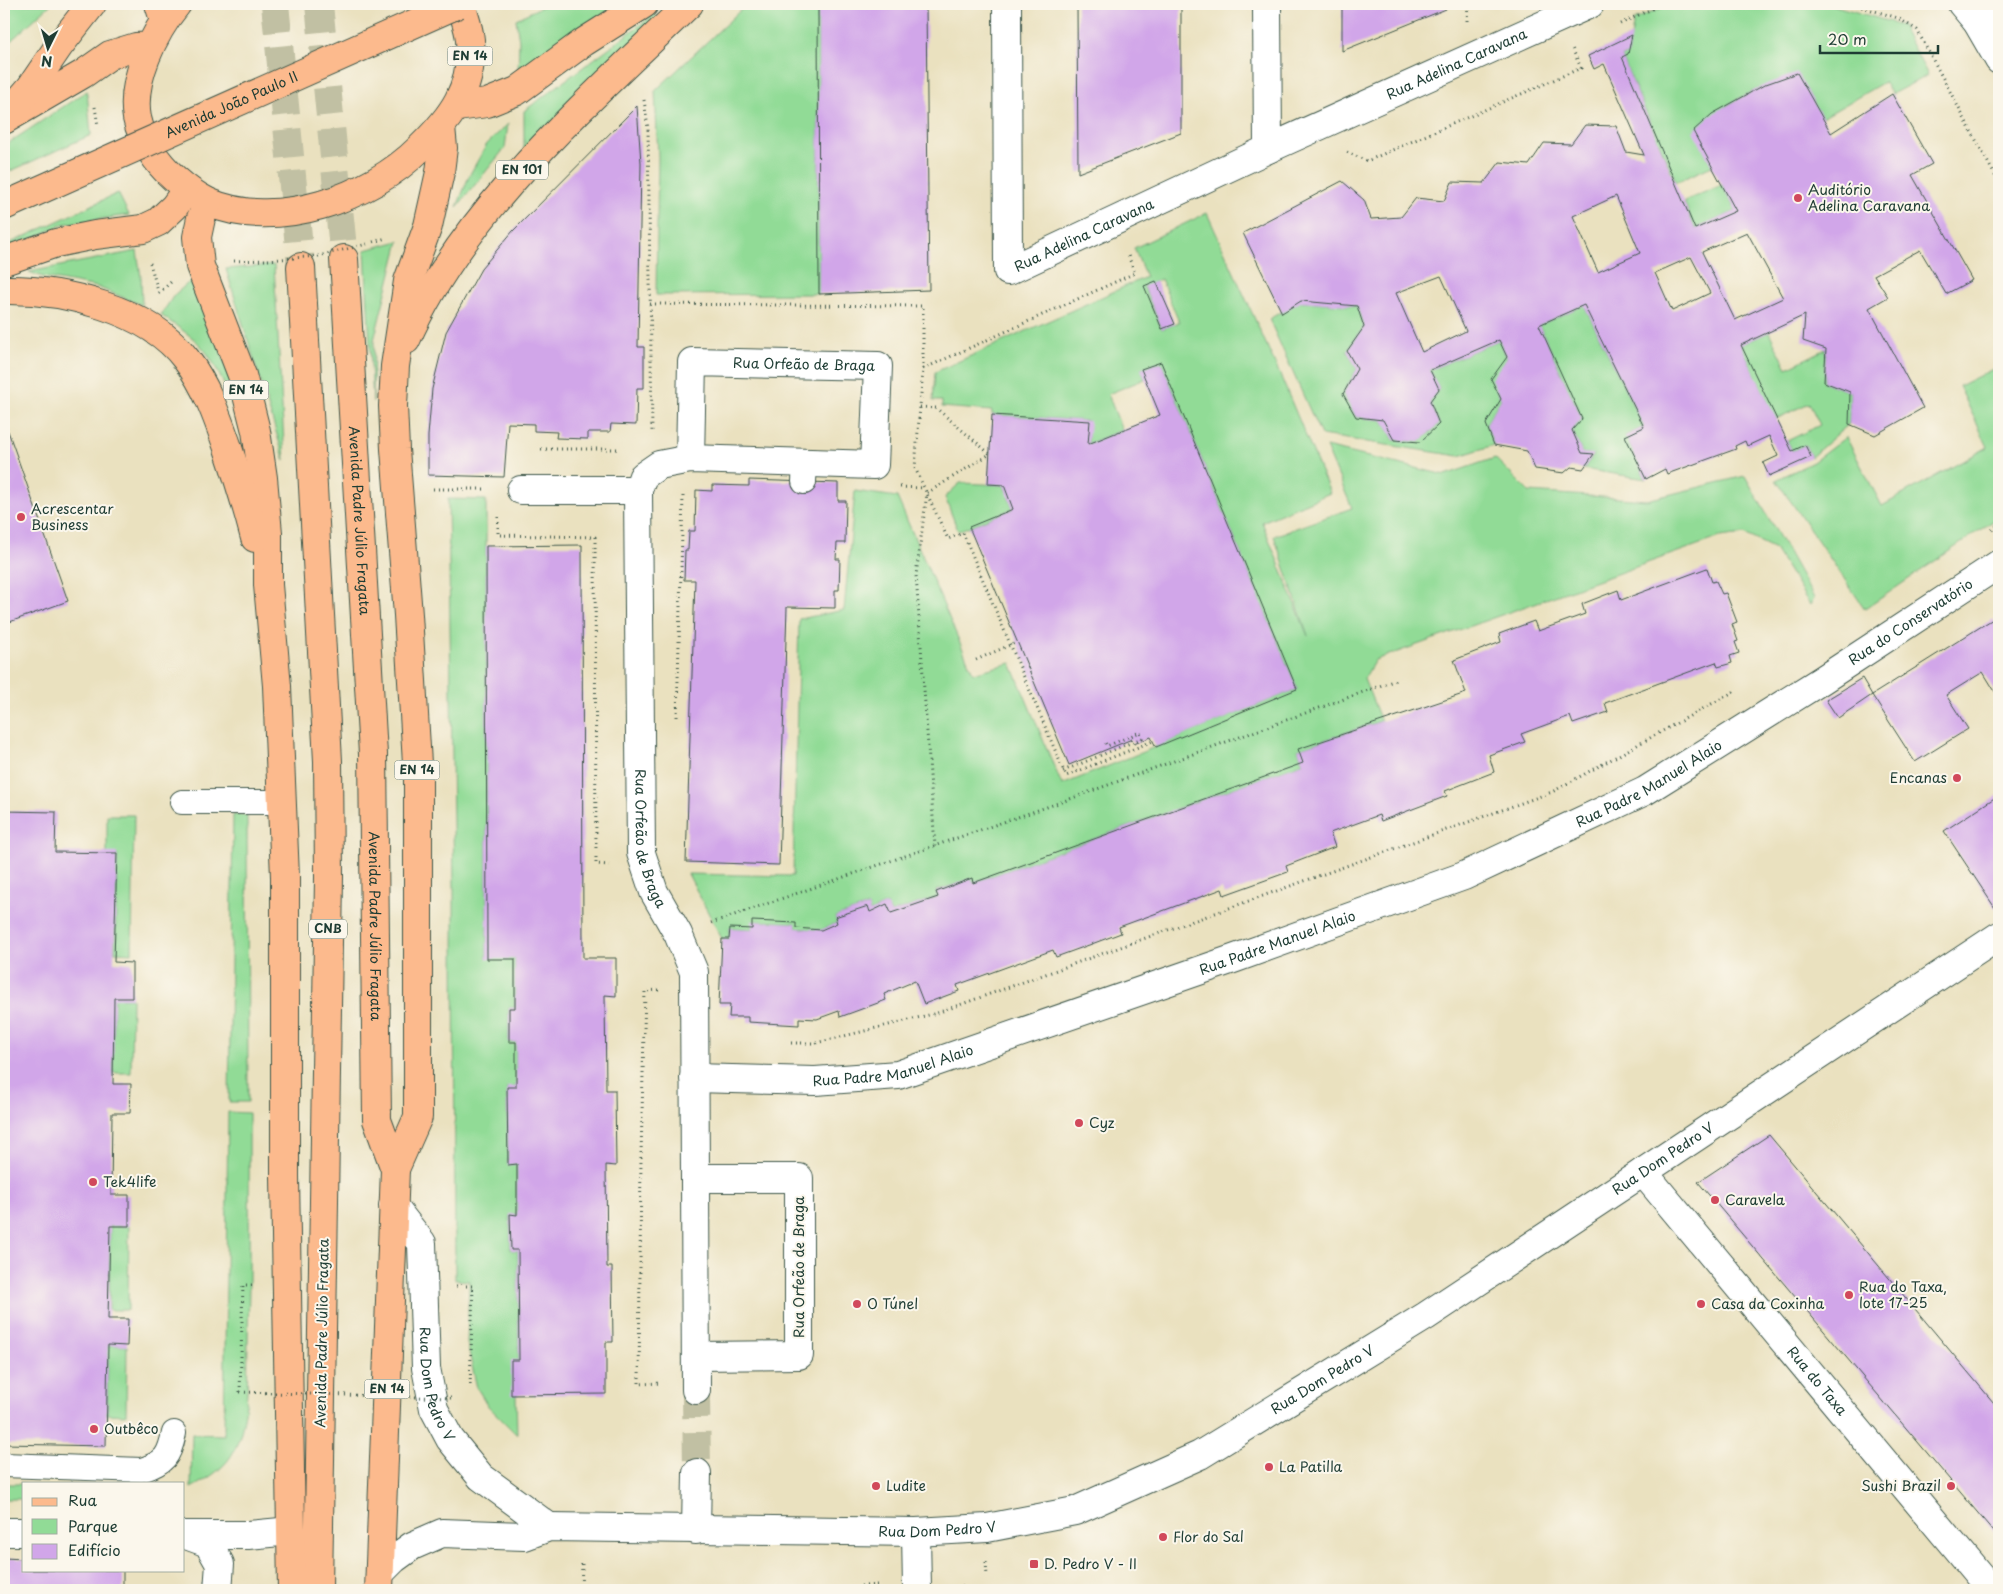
<svg xmlns="http://www.w3.org/2000/svg" width="2003" height="1594" viewBox="0 0 2003 1594" font-family="'Playpen Sans',sans-serif">
<style>
.green{fill:#91db96;stroke:#588c65;fill-rule:evenodd}
.building{fill:#d1a6e9;fill-rule:evenodd}
.lines{fill:none;stroke-linecap:round;stroke-linejoin:round}
.minor-tunnel{stroke:#c1c0a3;stroke-width:28;stroke-dasharray:28 14;stroke-linecap:butt}
.trunk-tunnel{stroke:#c1c0a3;stroke-width:28;stroke-dasharray:28 14;stroke-linecap:butt}
.service-casing{stroke:#3d5649;stroke-width:26}
.minor-casing{stroke:#3d5649;stroke-width:30}
.tertiary-casing{stroke:#3d5649;stroke-width:30}
.primary-casing{stroke:#3d5649;stroke-width:30}
.trunk-casing{stroke:#3d5649;stroke-width:30}
.path{stroke:#3d5649;stroke-width:3;stroke-dasharray:1 4;stroke-linecap:butt}
.service{stroke:#fff;stroke-width:24}
.minor{stroke:#fff;stroke-width:28}
.tertiary{stroke:#fff;stroke-width:28}
.primary{stroke:#fcba8d;stroke-width:28}
.trunk{stroke:#fcba8d;stroke-width:28}
.primary-bridge-casing{stroke:#3d5649;stroke-width:30;stroke-linecap:butt}
.path-bridge{stroke:#3d5649;stroke-width:3;stroke-dasharray:1 4;stroke-linecap:butt}
.primary-bridge{stroke:#fcba8d;stroke-width:28}
.poi-dot{fill:#d1495b;stroke:#fbf7ec;stroke-width:2}
.labels{text-anchor:middle;stroke-width:4;stroke-linejoin:round;paint-order:stroke}
.shield{fill:#fbf7ec;stroke:#61756b;stroke-width:1}
.shield-label{font-size:12px;font-weight:bold;fill:#1f3d34}
.street-label{font-size:14px;fill:#1f3d34;stroke:#fbf7ec}
.poi-label{font-size:14px;fill:#1f3d34;stroke:#fbf7ec;text-anchor:start}
</style>
<rect width="100%" height="100%" fill="#fbf7ec"/>
<filter id="ink" filterUnits="userSpaceOnUse"><feTurbulence type="fractalNoise" baseFrequency=".02" numOctaves="2"/><feDisplacementMap in="SourceGraphic" scale="10" xChannelSelector="R" yChannelSelector="G"/><feConvolveMatrix kernelMatrix="1 2 1 2 8 2 1 2 1" color-interpolation-filters="sRGB"/></filter>
<filter id="wash" filterUnits="userSpaceOnUse"><feTurbulence type="fractalNoise" baseFrequency=".0096" numOctaves="4" result="noise"/><feDisplacementMap in="SourceGraphic" scale="20" xChannelSelector="R" yChannelSelector="G"/><feGaussianBlur stdDeviation="1.12" result="paint"/><feColorMatrix in="noise" values="0 0 0 0 0 0 0 0 0 0 0 0 0 0 0 0 0 1.4 0 .05"/><feComposite in="paint" operator="in"/></filter>
<g filter="url(#wash)">
<rect width="100%" height="100%" fill="#eae1bf"/>
<path class="green" d="M14 4H51L4 47V11Z
M547 4H618L518 74 519 41 516 19Z
M747 4H818L819 294 656 295 658 157 655 91Z
M1671 4H1829L1901 25 1928 75 1892 94 1884 82 1822 118 1797 74C1759 86 1723 104 1694 131L1712 166 1676 182 1622 57 1628 54 1634 20Z
M656 13V22L524 150V111Z
M87 91 91 135 4 174V146Z
M508 124 505 148 457 207 469 176 487 144Z
M1722 185 1736 211 1695 229 1684 201Z
M118 193 129 215 64 224 4 251V246Z
M1207 213 1281 377 1330 493 1262 522 1308 636 1274 536 1352 508 1326 447 1445 475 1495 458 1529 492 1647 500 1745 476 1814 598 1810 605 1775 549 1744 534 1720 537 1375 660 1364 679 1381 721 1298 749 1303 763 973 883 972 879 936 891 938 897 891 913 887 904 870 912 868 906 835 917 837 923 821 930 796 928V923L753 921 752 929 730 928 729 939H722L688 874 793 876 799 619 844 610 855 491 897 497 973 673 1011 663 1062 785 1297 689 1161 362 1142 369 1145 379 1108 394 1122 430 1088 444 1089 421 992 415V411L942 407V401H933L935 372 1146 277 1134 248ZM1161 279 1179 322 1162 329 1144 287Z
M399 241 374 340 373 402 365 250Z
M137 251 141 277 142 305 97 287 43 277 29 272Z
M274 265 285 461 226 269Z
M194 278 244 414C225 397 220 366 201 346 190 334 174 325 161 315L174 295Z
M1301 301 1357 306 1364 327 1347 351 1357 369 1343 394 1356 417 1383 420 1394 440 1420 442 1439 424 1430 401 1439 389 1430 370 1499 340 1507 357 1492 379 1501 399 1486 424 1494 445 1459 456 1321 435 1269 319Z
M1584 305 1644 427 1625 436 1646 479 1583 469 1594 455 1582 453 1572 430 1582 419 1539 325Z
M1769 332 1787 368 1826 349 1824 382 1850 392 1849 424 1811 457 1805 445 1792 451 1787 441 1820 425 1809 403 1776 419 1741 345Z
M1999 366V517L1865 609 1776 480 1813 462 1846 437 1882 506 1988 447 1959 386Z
M960 483 1004 485 1013 509 958 531 945 497Z
M448 499 486 500 487 958 515 959V1008H509V1042H516V1087L507 1088 508 1164H517V1215H510L511 1250H518L519 1360 516 1395 517 1435 488 1406 477 1388 467 1343 469 1281 455 1280 454 887Z
M107 815H134L132 953 115 952 117 854H107Z
M233 815H247L248 1102H229Z
M114 998H132L131 1073H113Z
M228 1112 249 1113C249 1188 250 1264 248 1340 247 1376 250 1415 235 1449 227 1467 208 1479 191 1488L192 1434 224 1435Z
M110 1226H129L128 1310H109Z
M108 1345 127 1346 126 1415 107 1414Z
M4 1484H24V1499H4Z"/>
<g id="blocks">
<path class="building" d="M818 4H926L929 290 819 294Z
M1077 4H1181V133L1078 173Z
M1342 4H1446V9L1342 51Z
M1632 35 1628 54 1622 57 1695 229 1736 211 1693 131 1712 114 1766 84 1797 73 1831 133 1892 94 1932 164 1912 175 1972 280 1946 294 1920 250 1874 275 1888 297 1869 308 1923 408 1875 435 1849 424 1850 392 1824 382 1826 349 1803 341 1805 315 1741 345 1792 451 1805 445 1811 457 1769 476 1763 463 1778 456 1769 436 1747 446 1745 441 1735 446 1736 449 1667 474 1665 469 1646 479 1625 436 1644 427 1584 305 1539 325 1582 419 1572 430 1582 453 1594 454 1583 469 1571 467 1564 473 1535 469 1527 451 1494 445 1486 424 1501 399 1491 379 1507 357 1499 340 1430 370 1439 389 1430 401 1439 424 1420 442 1394 440 1383 420 1356 417 1343 394 1357 369 1347 351 1364 327 1357 306 1301 301 1282 313 1243 233 1342 181 1364 200 1371 219 1401 217 1416 198 1444 201 1452 182 1484 183 1500 162 1529 165 1544 143 1571 144 1585 125 1616 126 1626 152 1644 155 1604 64 1594 69 1588 56ZM1616 196 1640 253 1598 272 1573 216ZM1747 232 1783 298 1735 320 1702 252ZM1691 257 1710 293 1672 311 1655 273ZM1441 276 1466 331 1422 352 1396 293Z
M637 106 641 163 638 347H644V388H637L636 425 611 424 610 432H588V439L556 438 557 432 534 431V424L508 423 504 477 428 475V436L432 389 446 332 481 269 513 231Z
M1156 281 1175 324 1162 329 1144 286Z
M1161 362 1297 689 1156 747 1151 737 1134 744 1132 739 1069 765 969 527 1013 509 1004 485 988 484 992 415 1090 421 1088 444 1160 415 1141 369Z
M8 431 68 601 4 624V432Z
M749 480 838 483V501H846L845 543H837L836 559H840L839 590H835V608L787 607 779 865 686 862 695 580H684L685 550H688L689 531H695L696 490 712 491V485L749 486Z
M582 545 583 958H616V996L605 995 606 1090H615L616 1166 606 1165 607 1267H612L613 1342H606V1394L511 1395V1360H519L518 1250H511L510 1214 517 1215V1164L508 1165 507 1087H516V1042H509V1008H515V959H487L486 546Z
M1707 568 1712 582 1716 581 1722 594 1726 593 1737 622 1732 624 1738 641 1735 642 1739 653 1730 656 1732 663 1718 667 1716 662 1605 703 1608 712 1573 724 1570 716 1521 734 1525 742 1489 755 1494 772 1445 791 1447 796 1381 821 1379 815 1330 833 1335 847 1286 866 1288 872 1224 895 1222 889 1119 927 1121 933 1089 945 1056 957 1053 950 957 985 959 991 924 1004 915 981 884 994 886 1000 840 1017 839 1011 817 1019 799 1018V1025L748 1022V1017H729L730 1005H719L722 939H729L730 928 752 929V921L796 923V928L821 930 837 923 835 917 868 906 870 912 887 904 891 913 938 897 936 892 972 878 973 883 1303 763 1298 749 1466 693 1454 660 1501 642 1499 634 1534 621 1538 631 1585 614 1582 604 1618 590 1621 600Z
M1993 619 1999 630V698L1983 672 1946 695 1968 729 1915 762 1872 695Z
M1862 678 1872 695 1838 718 1826 700Z
M1999 795V906L1995 908 1944 831Z
M4 811 56 812 55 852 117 853 114 962 132 963V998H114L113 1084H131L130 1113H112L111 1195H129V1226H110L108 1319H128L127 1346 108 1345 106 1446 4 1444Z
M1769 1135 1999 1409V1538L1698 1182Z
M4 1558 24 1559V1570H123V1590H4Z"/>
</g>
</g>
<g filter="url(#ink)">
<use href="#blocks" fill-opacity="0" stroke="#3d5649" stroke-width="1"/>
<g class="lines">
<path class="minor-tunnel" d="M696 1390 697 1473"/>
<path class="trunk-tunnel" d="M275 4 301 267
M319 4 344 259"/>
<defs>
<path id="service" d="M804 482 805 463
M182 802H283
M4 1465 142 1470C165 1462 169 1457 174 1433"/>
<g id="minor">
<path id="s1" d="M1007 4 1008 271 1268 149 1590 4"/>
<path d="M1267 4 1268 149"/>
<path d="M1962 4 1977 22 1999 60"/>
<path d="M1977 22 1999 11"/>
<path id="s2" d="M690 459 692 362 878 366 874 465 690 459 659 465 643 476 638 490 641 853 654 892 678 934 694 972 696 1390"/>
<path d="M521 490H638"/>
<path id="s3" d="M694 1078 815 1081 898 1075 1233 959 1464 876 1645 791 1822 680 1999 564"/>
<path d="M696 1356 799 1355V1178H696"/>
<path d="M696 1530 697 1473"/>
<path d="M916 1532 917 1590"/>
<path d="M186 1535 208 1543 220 1564 218 1590"/>
</g>
<g id="tertiary">
<path id="s4" d="M1643 1172 1991 1590"/>
<path id="s5" d="M393 1206 422 1243 426 1368 434 1409 450 1439 481 1477 549 1527"/>
<path d="M4 1532H24"/>
<path d="M184 1535H248L291 1531"/>
<path id="s6" d="M380 1573 394 1559 412 1546 442 1533 525 1536 549 1527 916 1532 987 1528 1075 1511 1200 1455 1426 1316 1999 936"/>
</g>
<path id="primary" d="M177 4C154 32 130 81 137 118 142 141 157 163 174 178 184 187 196 196 208 202 276 232 370 198 420 148 452 117 474 88 470 40 469 28 464 16 461 4
M457 107 487 103 517 91 584 42 644 4
M4 120 83 74 110 55 136 47 150 46
M4 261 56 243 95 235 143 229 158 222 174 207 187 189"/>
<g id="trunk">
<path d="M159 4 164 20"/>
<path d="M4 118 31 87 59 46 92 4"/>
<path d="M208 202 201 218 197 237 200 266 242 375 256 431 263 478 268 533V585L277 686 285 877V1176L292 1590"/>
<path id="s7" d="M344 259 373 754 377 1120 395 1169 379 1590"/>
<path d="M301 267 328 761 329 877 318 1590"/>
<path d="M4 290C62 289 149 309 186 359 206 385 217 416 228 448 238 478 247 507 255 538"/>
<path d="M406 340C464 209 588 102 689 4"/>
<path d="M395 1169 418 1117V780L408 615 395 449 393 406 395 366 408 281 428 226 440 172 443 148 441 127"/>
</g>
</defs>
<use href="#service" class="service-casing"/>
<use href="#minor" class="minor-casing"/>
<use href="#tertiary" class="tertiary-casing"/>
<use href="#primary" class="primary-casing"/>
<use href="#trunk" class="trunk-casing"/>
<path class="path" d="M1852 4 1898 18 1917 30 1999 183
M1467 21 1468 4
M1620 24 1662 4
M644 100 648 128 652 432
M95 107 98 126
M1347 152 1367 161 1581 68 1572 48
M373 242 386 238
M234 261 267 260
M150 263 158 291
M159 293 171 282
M650 304 923 306V369L915 468 948 539 963 533 1066 776 1153 741
M923 369 1135 273 1127 253
M920 407 936 408 990 454 927 493 916 575 935 846
M541 449H621
M900 487 924 488
M433 489H487
M498 517V535L595 537 596 864 609 865
M1992 530 1999 524
M976 660 1017 642
M677 717 683 496
M1063 771 1142 738 1140 732 1107 746 1105 742
M711 923 1067 800 1396 680
M659 990 645 991 641 1155 639 1384 661 1383
M791 1043H816L937 1013 1552 792 1735 691
M456 1286H473L470 1388
M240 1392 243 1285H253
M986 1562 987 1576
M861 1586 878 1585
M952 1587H964
M581 1590 582 1564"/>
<use href="#service" class="service"/>
<use href="#minor" class="minor"/>
<use href="#tertiary" class="tertiary"/>
<use href="#primary" class="primary"/>
<use href="#trunk" class="trunk"/>
<defs>
<g id="primary-bridge">
<path id="s8" d="M4 206 458 4"/>
</g>
</defs>
<use href="#primary-bridge" class="primary-bridge-casing"/>
<path class="path-bridge" d="M268 260 318 256 367 244
M240 1392 451 1398"/>
<use href="#primary-bridge" class="primary-bridge"/>
</g>
</g>
<g class="poi-dot">
<circle cx="1798" cy="198" r="5"/>
<circle cx="21" cy="517" r="5"/>
<circle cx="1957" cy="778" r="5"/>
<circle cx="1079" cy="1123" r="5"/>
<circle cx="93" cy="1182" r="5"/>
<circle cx="1715" cy="1200" r="5"/>
<circle cx="1849" cy="1295" r="5"/>
<circle cx="857" cy="1304" r="5"/>
<circle cx="1701" cy="1304" r="5"/>
<circle cx="94" cy="1429" r="5"/>
<circle cx="1269" cy="1467" r="5"/>
<circle cx="876" cy="1486" r="5"/>
<circle cx="1951" cy="1486" r="5"/>
<circle cx="1163" cy="1537" r="5"/>
<rect x="1029" y="1559" width="10" height="10" rx="2.5"/>
</g>
<g class="labels">
<g class="shield">
<rect x="447.5" y="46.5" width="45" height="19" rx="4"/>
<rect x="496" y="160.5" width="52" height="19" rx="4"/>
<rect x="223.5" y="380.5" width="45" height="19" rx="4"/>
<rect x="394.5" y="760.5" width="45" height="19" rx="4"/>
<rect x="309" y="919.5" width="38" height="19" rx="4"/>
<rect x="364.5" y="1379.5" width="45" height="19" rx="4"/>
</g>
<g class="shield-label">
<text x="470" y="60">EN 14</text>
<text x="522" y="174">EN 101</text>
<text x="246" y="394">EN 14</text>
<text x="417" y="774">EN 14</text>
<text x="328" y="933">CNB</text>
<text x="387" y="1393">EN 14</text>
</g>
<g class="street-label">
<text dy="5" stroke="none"><textPath href="#s1" startOffset="761">Rua Adelina Caravana</textPath></text>
<text dy="5" stroke="none"><textPath href="#s8" startOffset="249">Avenida João Paulo II</textPath></text>
<text dy="5" stroke="none"><textPath href="#s1" startOffset="351">Rua Adelina Caravana</textPath></text>
<text dy="5" stroke="none"><textPath href="#s2" startOffset="209">Rua Orfeão de Braga</textPath></text>
<text dy="5" stroke="none"><textPath href="#s7" startOffset="262">Avenida Padre Júlio Fragata</textPath></text>
<text dy="5" stroke="none"><textPath href="#s3" startOffset="1319">Rua do Conservatório</textPath></text>
<text dy="5" stroke="none"><textPath href="#s3" startOffset="1011">Rua Padre Manuel Alaio</textPath></text>
<text dy="5" stroke="none"><textPath href="#s2" startOffset="982">Rua Orfeão de Braga</textPath></text>
<text dy="5" stroke="none"><textPath href="#s7" startOffset="668">Avenida Padre Júlio Fragata</textPath></text>
<text dy="5" stroke="none"><textPath href="#s3" startOffset="606">Rua Padre Manuel Alaio</textPath></text>
<text dy="5" stroke="none"><textPath href="#s3" startOffset="201">Rua Padre Manuel Alaio</textPath></text>
<text dy="5" stroke="none"><textPath href="#s6" startOffset="1398">Rua Dom Pedro V</textPath></text>
<text transform="translate(799 1267) rotate(-90)" y="5">Rua Orfeão de Braga</text>
<text transform="translate(322 1333) rotate(-89)" y="5">Avenida Padre Júlio Fragata</text>
<text dy="5" stroke="none"><textPath href="#s6" startOffset="992">Rua Dom Pedro V</textPath></text>
<text dy="5" stroke="none"><textPath href="#s4" startOffset="272">Rua do Taxa</textPath></text>
<text dy="5" stroke="none"><textPath href="#s5" startOffset="190">Rua Dom Pedro V</textPath></text>
<text dy="5" stroke="none"><textPath href="#s6" startOffset="572">Rua Dom Pedro V</textPath></text>
</g>
<g class="poi-label">
<text x="1808" y="195">Auditório<tspan x="1808" dy="16">Adelina Caravana</tspan></text>
<text x="31" y="514">Acrescentar<tspan x="31" dy="16">Business</tspan></text>
<text x="1947" y="783" text-anchor="end">Encanas</text>
<text x="1089" y="1128">Cyz</text>
<text x="103" y="1187">Tek4life</text>
<text x="1725" y="1205">Caravela</text>
<text x="1859" y="1292">Rua do Taxa,<tspan x="1859" dy="16">lote 17-25</tspan></text>
<text x="867" y="1309">O Túnel</text>
<text x="1711" y="1309">Casa da Coxinha</text>
<text x="104" y="1434">Outbêco</text>
<text x="1279" y="1472">La Patilla</text>
<text x="886" y="1491">Ludite</text>
<text x="1941" y="1491" text-anchor="end">Sushi Brazil</text>
<text x="1173" y="1542">Flor do Sal</text>
<text x="1044" y="1569">D. Pedro V - II</text>
</g>
</g>
<rect width="2003" height="1594" fill="none" stroke="#fbf7ec" stroke-width="20"/>
<rect x="22" y="1482" width="162" height="90" fill="#fbf7ec" stroke="#a3ada2"/>
<rect x="32" y="1498" width="25" height="8" fill="#fcba8d" stroke="#a3ada2"/>
<text x="68" y="1506" font-size="15" fill="#1f3d34">Rua</text>
<rect x="32" y="1519" width="25" height="15" fill="#91db96" stroke="#a3ada2"/>
<text x="68" y="1532" font-size="15" fill="#1f3d34">Parque</text>
<rect x="32" y="1544" width="25" height="15" fill="#d1a6e9" stroke="#a3ada2"/>
<text x="68" y="1556" font-size="15" fill="#1f3d34">Edifício</text>
<g transform="translate(48 48) rotate(185)" stroke="#fbf7ec" stroke-width="4" paint-order="stroke">
<path d="M0-4L9 19L0 12L-9 19Z" fill="#1f3d34"/>
<text y="-8" font-size="14" font-weight="bold" text-anchor="middle" fill="#1f3d34">N</text>
</g>
<path d="M1820 45v8h118v-8" fill="none" stroke="#1f3d34" stroke-width="2.5"/>
<text x="1828" y="45" font-size="15" fill="#1f3d34" stroke="#fbf7ec" stroke-width="4" paint-order="stroke">20 m</text>
</svg>
